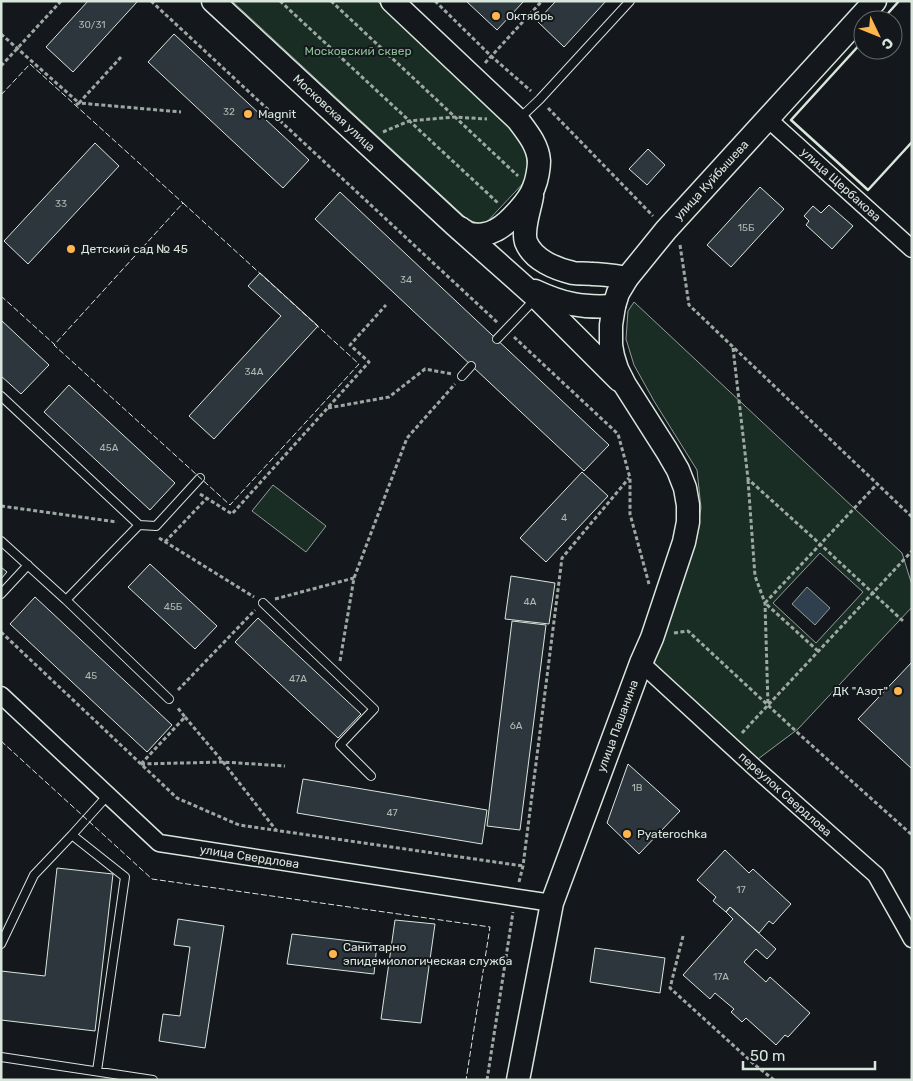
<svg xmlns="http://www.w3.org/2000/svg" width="913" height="1081" viewBox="0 0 913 1081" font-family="Rubik,sans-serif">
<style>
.green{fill:#1a2d24;stroke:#939e99;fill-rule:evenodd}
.water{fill:#2f3f4d;stroke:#939e99}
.building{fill:#2c363c;stroke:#d8e6dc}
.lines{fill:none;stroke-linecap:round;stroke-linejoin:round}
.lane-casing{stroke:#d8e6dc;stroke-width:10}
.street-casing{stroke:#d8e6dc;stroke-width:19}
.secondary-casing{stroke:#d8e6dc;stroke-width:25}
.path{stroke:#9da8a2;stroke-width:3;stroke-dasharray:4 2.5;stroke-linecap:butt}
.lane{stroke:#14181c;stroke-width:8}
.street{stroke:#14181c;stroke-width:16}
.secondary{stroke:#14181c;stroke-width:22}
.fence{stroke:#d8e6dc;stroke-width:1;stroke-dasharray:6 2.5;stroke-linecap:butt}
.wall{stroke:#d8e6dc;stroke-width:2.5}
.poi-dot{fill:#ffb74d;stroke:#14181c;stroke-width:2}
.labels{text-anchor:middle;stroke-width:4;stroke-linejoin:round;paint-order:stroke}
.number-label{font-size:10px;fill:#adbab4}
.poi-label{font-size:12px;fill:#d8e6dc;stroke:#14181c;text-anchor:start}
.park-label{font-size:12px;fill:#8ac095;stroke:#14181c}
.street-label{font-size:12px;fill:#d8e6dc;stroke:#14181c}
</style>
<rect width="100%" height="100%" fill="#14181c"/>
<path class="green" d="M232 1H377L524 140 529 177 484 225 468 220Z
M634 302 902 553 912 585V607L798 729 754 762 654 667 659 632 693 551 701 508 697 470 654 401 634 365 626 339 628 311ZM820 553 863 592 816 643 773 603Z
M273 485 326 526 306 552 252 511Z"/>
<path class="water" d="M807 587 830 608 815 625 792 604Z"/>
<path class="building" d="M88 1H136L137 2 73 72 46 47Z
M466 1H524L497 30Z
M556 1H606L564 47 537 21Z
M174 34 309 160 283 188 148 62Z
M95 143 119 166 28 264 4 241Z
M648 149 665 165 647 185 629 169Z
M760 187 784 209 731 267 707 245Z
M340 192 609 445 584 471 315 219Z
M829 205 853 226 832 249 806 225 809 221 804 216 813 206 821 213Z
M260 273 318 326 214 439 189 416 281 316 248 286Z
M1 320 49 365 21 394 1 376Z
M69 385 175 483 150 510 44 412Z
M582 472 608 496 546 562 520 538Z
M150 564 217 626 195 649 128 587Z
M1 567 7 572 1 579Z
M511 576 555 583 549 624 505 619Z
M35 597 172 725 147 752 10 624Z
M258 618 361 714 338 738 235 642Z
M512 621 546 625 520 830 487 826Z
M912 662V769L858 719Z
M628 764 680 811 639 854 607 823Z
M303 779 487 810 482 844 297 813Z
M725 850 749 873 753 869 791 904 773 924 769 921 759 933 730 907 726 912 713 901 716 897 697 880Z
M57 868 113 874 95 1031 1 1020V971L45 976Z
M730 907 776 949 767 959 756 949 744 962 766 982 770 977 810 1013 788 1037 785 1035 776 1045 746 1018 742 1022 731 1012 734 1009 715 993 710 999 683 975 733 919 726 912Z
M178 919 224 926 205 1048 159 1041 163 1014 180 1016 190 947 174 945Z
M395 920 435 924 421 1023 381 1019Z
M292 934 377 944 374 974 287 964Z
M595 948 665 958 660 993 590 982Z"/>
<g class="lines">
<defs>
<path id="lane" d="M520 118 540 99 630 1
M497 339 536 298
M462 376 471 366
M1 396 139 525 66 600
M139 525 156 526 200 478
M1 541 66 600 169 699
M1 594 28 565
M263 603 374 709 340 745 371 776
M1 944 34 875 72 835
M1 1057 153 1080
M97 1071 125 877 72 835 108 795"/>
<g id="street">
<path id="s1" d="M768 119 912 249"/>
<path id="s2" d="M641 663 753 766 876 875 912 939"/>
<path id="s3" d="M1 695 159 843 552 903"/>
</g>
<g id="secondary">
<path id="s4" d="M213 1 455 225 536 297 619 380"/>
<path d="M392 1 518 120C527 132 538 145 539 161 539 168 537 180 534 187 530 200 508 224 496 230 489 234 478 236 470 234 467 233 463 230 460 228"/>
<path d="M532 196C530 209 522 229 526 242 533 260 556 269 573 273 579 274 586 273 592 274 604 274 615 276 627 278"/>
<path d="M535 291C563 304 582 308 614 306"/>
<path id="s5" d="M518 1080 552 903 641 663 652 638 684 542 688 522V505L685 488 678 470 667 451 625 385 617 369 613 356 611 345V325L614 306 618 293 627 278 666 230 875 1"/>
</g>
</defs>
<use href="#lane" class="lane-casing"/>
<use href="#street" class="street-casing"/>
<use href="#secondary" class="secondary-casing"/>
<path class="path" d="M151 1 498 323
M280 1 498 203
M331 1 518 176
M435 1 491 56 531 91
M1 34 79 103 121 57
M485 63 542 1
M1 66 61 1
M76 105 79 103 181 112
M548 108 653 216
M383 132 409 121 454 117 487 119
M680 245 689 305 912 517
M514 337 618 434 630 478V514L649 584
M733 348 748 479 820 544 903 621
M328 408 389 397 425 369 452 374
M748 480 755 576 765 603 768 705
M200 494 232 514 369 362 350 345 386 305
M1 506 117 522
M159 538 254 597
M165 542 207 498
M275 599 354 578
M1 632 177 798 239 825 523 866
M674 633 688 631 799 734 912 835
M818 651 765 603 877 484
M340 661 354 578 407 438 455 384
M178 690 255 610
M185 717 223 762 276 830
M742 733 912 551
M141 764 185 717 177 707
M141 764 223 762 285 766
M519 882 523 866 562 558 629 478
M683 936 670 988 755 1065 774 1080
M487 1080 513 912"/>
<use href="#lane" class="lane"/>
<use href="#street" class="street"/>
<use href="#secondary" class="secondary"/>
<path class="fence" d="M1 95 30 64 183 203 182 204
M183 203 359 364 230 505 54 345Z
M1 296 54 344
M1 741 152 879 490 927 466 1080"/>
<path class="wall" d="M911 1 912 2
M882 20 899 1
M863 41 791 120 868 190 912 142"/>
</g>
<g class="poi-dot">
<circle cx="496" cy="16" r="5"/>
<circle cx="248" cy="114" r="5"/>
<circle cx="71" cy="249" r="5"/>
<circle cx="898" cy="691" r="5"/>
<circle cx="627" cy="834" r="5"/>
<circle cx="333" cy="954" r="5"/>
</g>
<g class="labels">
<g class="number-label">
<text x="92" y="28">30/31</text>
<text x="229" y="115">32</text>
<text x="61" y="207">33</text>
<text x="746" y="231">15Б</text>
<text x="406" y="283">34</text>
<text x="254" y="375">34А</text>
<text x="109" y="451">45А</text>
<text x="564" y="521">4</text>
<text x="530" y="605">4А</text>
<text x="173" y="610">45Б</text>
<text x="91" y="679">45</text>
<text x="298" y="682">47А</text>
<text x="516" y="729">6А</text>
<text x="637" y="791">1В</text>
<text x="392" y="816">47</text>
<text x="741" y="893">17</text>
<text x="721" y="980">17А</text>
</g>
<g class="poi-label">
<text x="506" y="20">Октябрь</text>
<text x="258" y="118">Magnit</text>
<text x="81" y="253">Детский сад № 45</text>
<text x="888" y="695" text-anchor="end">ДК "Азот"</text>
<text x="637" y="838">Pyaterochka</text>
<text x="343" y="951">Санитарно<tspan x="343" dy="14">эпидемиологическая служба</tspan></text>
</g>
<g class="park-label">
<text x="358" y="55">Московский сквер</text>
</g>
<g class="street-label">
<text dy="4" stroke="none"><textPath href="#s4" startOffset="165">Московская улица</textPath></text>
<text dy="4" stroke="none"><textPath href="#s5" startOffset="981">улица Куйбышева</textPath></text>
<text dy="4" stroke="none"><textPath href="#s1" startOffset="98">улица Щербакова</textPath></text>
<text dy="4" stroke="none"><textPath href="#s5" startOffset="369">улица Пашанина</textPath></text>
<text dy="4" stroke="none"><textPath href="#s2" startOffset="195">переулок Свердлова</textPath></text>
<text dy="4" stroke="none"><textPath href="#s3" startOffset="308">улица Свердлова</textPath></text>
</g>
</g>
<rect width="913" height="1081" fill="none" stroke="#d8e6dc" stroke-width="5"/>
<g transform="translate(878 35) rotate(133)"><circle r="24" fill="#14181c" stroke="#626a69"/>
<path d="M0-4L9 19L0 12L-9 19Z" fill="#ffb74d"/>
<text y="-8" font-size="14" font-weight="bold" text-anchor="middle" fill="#d8e6dc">С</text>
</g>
<path d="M743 1061v8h132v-8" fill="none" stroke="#d8e6dc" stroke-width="2.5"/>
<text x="750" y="1061" font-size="15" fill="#d8e6dc" stroke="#14181c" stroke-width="4" paint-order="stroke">50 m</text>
</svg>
